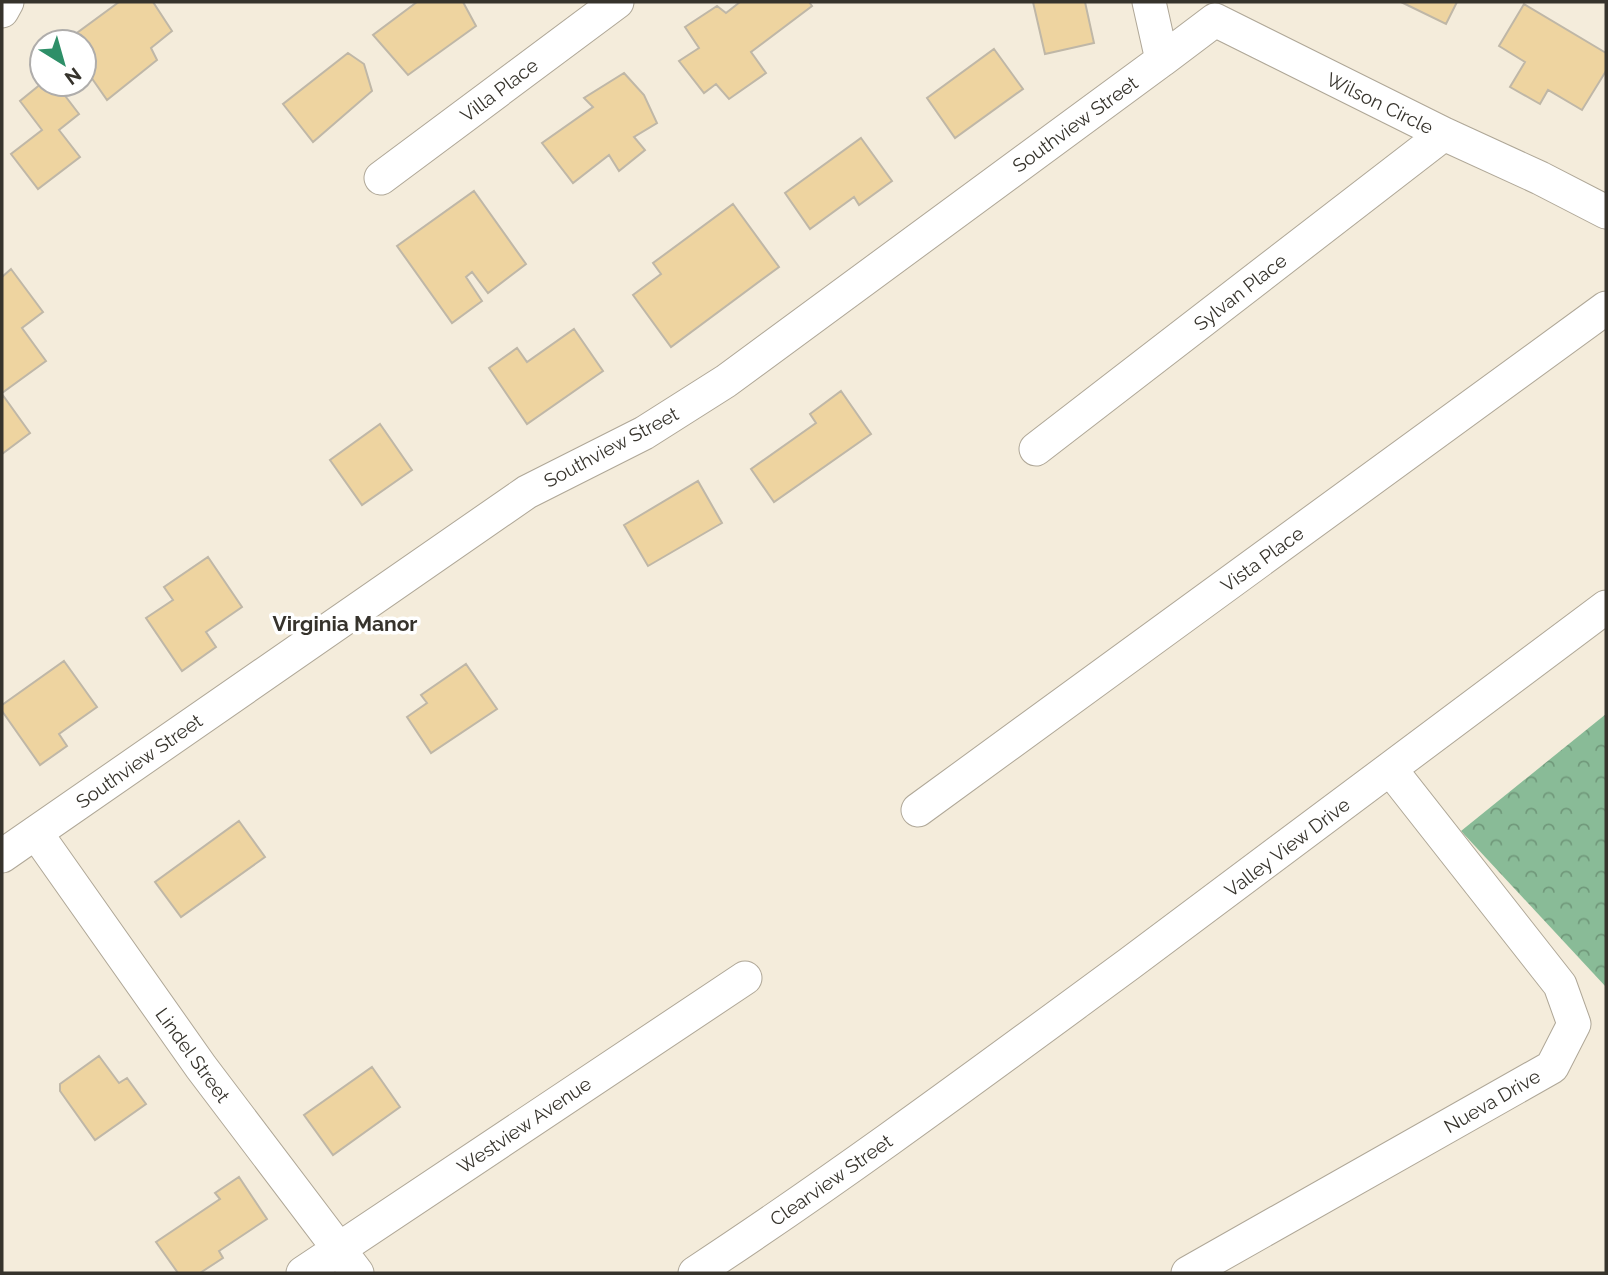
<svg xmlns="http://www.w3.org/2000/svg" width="1608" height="1275" viewBox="0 0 1608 1275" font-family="Raleway,sans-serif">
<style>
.forest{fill:url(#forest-crowns)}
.building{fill:#eed4a0;stroke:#bfb7a7;stroke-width:2}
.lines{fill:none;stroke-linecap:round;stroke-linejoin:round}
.minor-casing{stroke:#afa797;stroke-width:35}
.minor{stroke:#fff;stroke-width:33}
.labels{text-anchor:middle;stroke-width:7;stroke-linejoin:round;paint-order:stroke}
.street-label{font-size:19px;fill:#36332c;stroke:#fff}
.neighbourhood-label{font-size:21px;font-weight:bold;fill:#36332c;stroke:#fff}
</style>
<defs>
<pattern id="forest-crowns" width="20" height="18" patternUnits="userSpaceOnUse" patternTransform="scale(1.75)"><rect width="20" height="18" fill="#89bb97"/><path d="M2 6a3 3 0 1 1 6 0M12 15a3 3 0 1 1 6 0" fill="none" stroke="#71997b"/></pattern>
</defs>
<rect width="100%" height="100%" fill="#f4ecdb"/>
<path class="forest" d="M1606 714V987L1461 831Z"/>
<path class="building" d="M119 2H153L172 31 151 48 157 60 107 100 84 67V42L66 41Z
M417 2H463L476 26 408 75 373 35Z
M740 2H809L812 6 751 52 766 73 729 99 716 84 704 93 679 61 699 48 685 27 717 6 726 13Z
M1033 2H1085L1094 43 1045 54Z
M1401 2H1457L1446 24Z
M1524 4 1606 53V71L1582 110 1548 90 1540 104 1510 87 1525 62 1499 46Z
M994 49 1023 89 955 138 927 98Z
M348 53 364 64 372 91 313 142 283 104Z
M624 73 644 95 657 123 634 137 645 150 619 171 609 155 573 183 542 143 593 107 584 98Z
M42 83 56 84 79 114 59 130 80 157 38 189 11 154 42 130 20 101Z
M861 138 892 181 859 205 854 197 810 229 785 193Z
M474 191 526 264 488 293 472 272 466 277 482 301 452 323 397 246Z
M733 204 779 267 671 347 633 295 661 274 653 263Z
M11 269 43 312 22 328 46 361 2 393V277Z
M574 329 603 371 527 424 489 368 517 348 527 362Z
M841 391 871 434 774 502 751 469 816 423 810 414Z
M2 394 30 433 2 454Z
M380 424 412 470 362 505 330 460Z
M698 481 722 523 648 566 624 525Z
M208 557 242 607 206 632 216 647 182 671 146 618 173 600 164 587Z
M64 661 97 707 59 734 67 746 40 765 2 711V705Z
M466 664 497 709 431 753 407 717 427 703 421 695Z
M239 821 265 857 181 917 155 882Z
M99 1056 119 1083 127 1078 146 1104 95 1140 60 1091V1084Z
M372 1067 400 1107 333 1155 304 1115Z
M239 1177 267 1219 219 1251 223 1258 200 1273H178L156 1242 220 1199 215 1193Z"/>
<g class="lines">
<defs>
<path id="minor" d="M2 11 7 2
M1162 60 1215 20 1444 134 1540 178 1606 212
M381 178 617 2
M1036 449 1444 134
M918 810 1606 308
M36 833 201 1067 357 1273
M2 856 527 492 644 433 726 381 1162 60 1149 2
M303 1273 745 978
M695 1273C844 1175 986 1069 1129 964 1289 845 1448 726 1606 607
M1188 1273 1552 1067 1574 1024 1560 985 1391 770"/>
</defs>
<use href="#minor" class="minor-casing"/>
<use href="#minor" class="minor"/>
</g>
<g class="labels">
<g class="street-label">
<text transform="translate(499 90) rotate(-37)" y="7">Villa Place</text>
<text transform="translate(1380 103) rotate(26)" y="7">Wilson Circle</text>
<text transform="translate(1075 124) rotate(-36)" y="7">Southview Street</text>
<text transform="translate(1240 292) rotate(-38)" y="7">Sylvan Place</text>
<text transform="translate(611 447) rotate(-28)" y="7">Southview Street</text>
<text transform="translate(1262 559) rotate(-36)" y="7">Vista Place</text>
<text transform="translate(139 761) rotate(-35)" y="7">Southview Street</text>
<text transform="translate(1287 847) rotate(-37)" y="7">Valley View Drive</text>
<text transform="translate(193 1055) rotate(54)" y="7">Lindel Street</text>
<text transform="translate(1492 1101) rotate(-30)" y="7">Nueva Drive</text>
<text transform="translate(524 1125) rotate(-34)" y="7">Westview Avenue</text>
<text transform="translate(831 1180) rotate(-35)" y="7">Clearview Street</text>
</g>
<g class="neighbourhood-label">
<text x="345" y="631">Virginia Manor</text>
</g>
</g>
<rect width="1608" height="1275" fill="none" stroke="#36332c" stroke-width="7"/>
<g transform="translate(63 63) rotate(143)"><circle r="33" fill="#ffffff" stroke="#afadab" stroke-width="2"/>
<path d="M0-5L12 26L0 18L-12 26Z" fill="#2e8f68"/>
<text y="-10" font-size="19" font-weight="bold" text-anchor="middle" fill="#36332c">N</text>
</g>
</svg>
